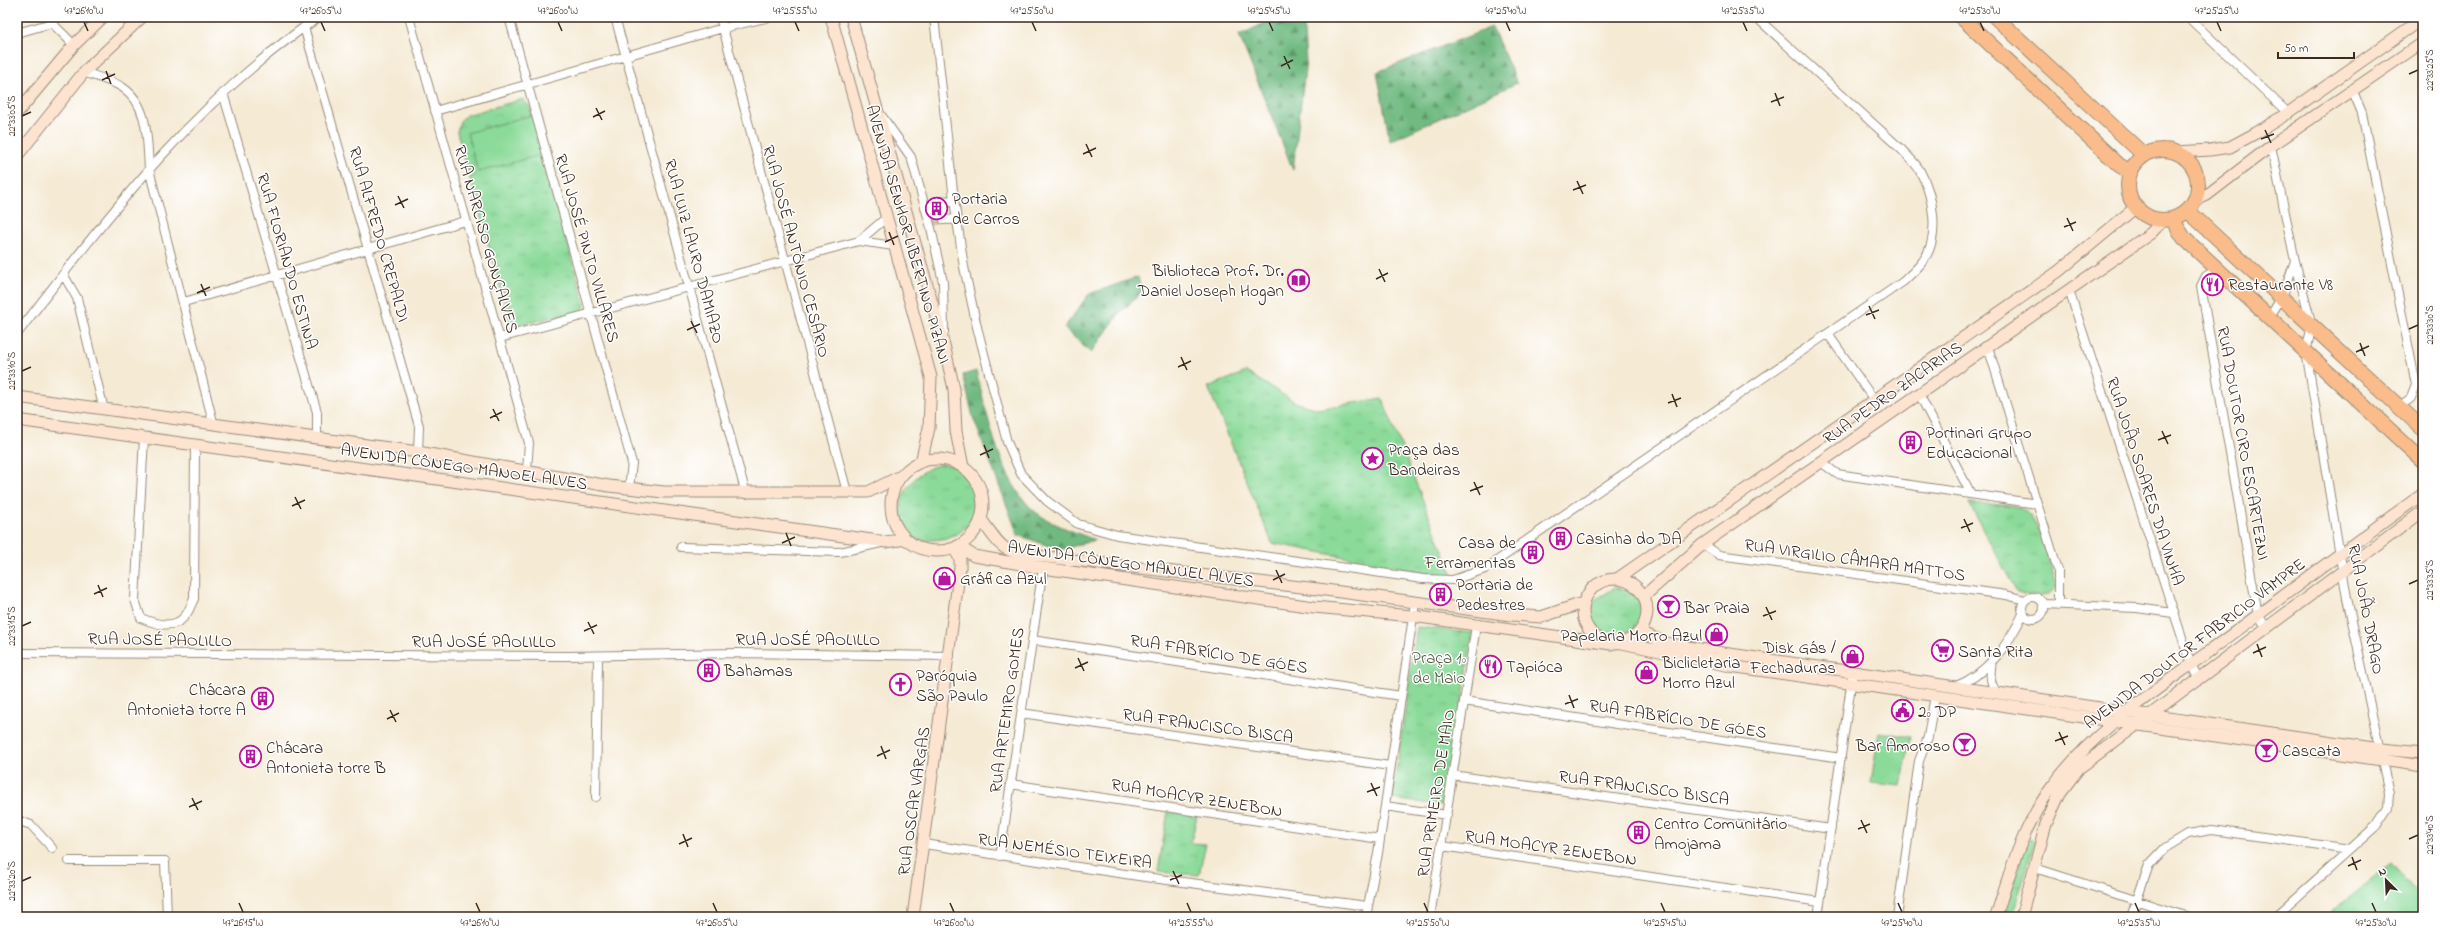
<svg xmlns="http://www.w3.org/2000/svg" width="2440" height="934" viewBox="0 0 2440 934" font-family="'Indie Flower',sans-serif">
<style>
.grass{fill:url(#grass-tufts);stroke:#63825c}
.forest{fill:url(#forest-firs);stroke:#567250}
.garden{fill:#8bda99;stroke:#63825c}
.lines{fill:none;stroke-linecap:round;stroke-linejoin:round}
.street-tunnel{stroke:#d0c4b0;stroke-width:8;stroke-dasharray:8 4;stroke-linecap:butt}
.street-casing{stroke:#988a79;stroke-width:10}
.secondary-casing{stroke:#988a79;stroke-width:13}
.highway-casing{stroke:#988a79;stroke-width:16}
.street{stroke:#fff;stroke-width:8}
.secondary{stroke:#fde4d0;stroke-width:11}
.highway{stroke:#f9bc8a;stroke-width:14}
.ticks{fill:none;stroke:#3b2a1e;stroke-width:1.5}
.labels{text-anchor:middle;stroke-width:3;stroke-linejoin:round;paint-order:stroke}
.poi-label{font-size:17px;fill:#3b2a1e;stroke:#fff;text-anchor:start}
.street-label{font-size:17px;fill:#3b2a1e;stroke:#fff}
.park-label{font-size:17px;fill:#535f43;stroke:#fff}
.neatline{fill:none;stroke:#3b2a1e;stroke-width:1.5}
.ticks-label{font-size:10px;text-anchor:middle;fill:#3b2a1e}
</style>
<defs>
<pattern id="grass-tufts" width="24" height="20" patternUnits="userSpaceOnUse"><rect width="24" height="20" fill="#8bda99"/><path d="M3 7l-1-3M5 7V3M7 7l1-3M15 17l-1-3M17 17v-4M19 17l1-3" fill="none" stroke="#79bb83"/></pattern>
<pattern id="forest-firs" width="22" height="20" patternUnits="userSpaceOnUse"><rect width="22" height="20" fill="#70ba81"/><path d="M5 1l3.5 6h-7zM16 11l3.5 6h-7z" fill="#5d9769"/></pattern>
</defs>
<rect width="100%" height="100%" fill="#fff"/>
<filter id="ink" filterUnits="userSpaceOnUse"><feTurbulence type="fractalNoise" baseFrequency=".025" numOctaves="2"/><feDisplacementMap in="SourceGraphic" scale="8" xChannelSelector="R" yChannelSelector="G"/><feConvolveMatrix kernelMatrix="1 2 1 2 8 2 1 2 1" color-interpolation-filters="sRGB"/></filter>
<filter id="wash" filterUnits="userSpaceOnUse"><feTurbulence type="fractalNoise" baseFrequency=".012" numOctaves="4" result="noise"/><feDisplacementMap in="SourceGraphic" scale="16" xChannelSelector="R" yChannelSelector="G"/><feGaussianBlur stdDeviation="0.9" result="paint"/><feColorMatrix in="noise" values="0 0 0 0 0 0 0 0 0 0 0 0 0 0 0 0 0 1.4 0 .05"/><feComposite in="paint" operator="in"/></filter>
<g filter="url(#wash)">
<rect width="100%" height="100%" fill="#f5ead4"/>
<path class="grass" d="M523 99 530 107 585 305 583 310 577 312 515 326 509 319 457 132 460 121 466 115Z
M1246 372 1295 402 1318 409 1382 398 1454 578 1272 543 1208 387Z
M940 464C1002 466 989 551 915 539 910 531 903 524 901 514 897 490 920 470 940 464Z
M1969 503C1985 504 2003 504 2019 508 2040 514 2050 567 2057 586 2046 601 2033 596 2017 593Z
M1615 588C1628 588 1634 592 1642 602L1641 615 1634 629 1622 633 1598 632 1589 623 1586 614 1591 602Z
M1417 627 1473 633 1446 806 1392 799Z
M1168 811 1197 815 1191 843 1206 844 1199 875 1158 872Z
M2028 838 2035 841 2012 917H2002Z"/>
<path class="forest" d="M1278 17H1303L1306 61 1293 170 1239 35Z
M1492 27 1517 83 1390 141 1377 72Z
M1138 277 1142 292 1119 314 1091 353 1064 328 1089 294Z
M976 371C988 415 997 472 1030 507 1044 522 1075 532 1095 540L1060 550 1018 535 973 417 963 375Z"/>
<path class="garden" d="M532 115 543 154 478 172 467 133Z
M1879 732 1911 737 1901 786 1871 783Z
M2391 863 2423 900V913L2419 917H2334L2330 913Z"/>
</g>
<g filter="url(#ink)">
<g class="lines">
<path class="street-tunnel" d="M928 203 940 201
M932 222 944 220"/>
<defs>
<path id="street" d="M50 17 52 23 74 45
M409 17 529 443 527 470
M509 17 632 463 629 488
M615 17 746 494
M720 17 847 492
M934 17 954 200 964 267 977 327 1007 442 1021 474 1047 501 1078 524 1117 535 1423 579 1453 580 1485 569 1904 281C1910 275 1918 268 1923 261 1941 237 1933 195 1920 171 1916 163 1907 156 1902 150L1756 17
M2188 17 2288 113
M304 27 419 426 418 452
M17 33 52 23
M84 72C96 77 111 80 122 87 149 104 147 140 149 169L213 422
M2352 89 2362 113 2416 385 2411 398 2399 407
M223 93 317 412V438
M435 111 723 28 770 17
M881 115 911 157 931 228 943 282 944 332
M2271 146 2295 261 2312 326 2306 351 2347 598 2389 793 2388 808 2376 826 2275 917
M940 201 954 200
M944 220 957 219
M859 241 894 246
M2218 269 2206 276 2201 286 2258 615 2267 628
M63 274 77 298 104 410
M2069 290 2191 665 2199 679
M184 302 465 221
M2269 318 2282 297 2295 261
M17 334C106 218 196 99 319 17
M1828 334 1874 400
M500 338 859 241 886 218
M1988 347 2058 570V605
M1919 394 1971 494
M144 438 135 600 141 618C155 624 174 630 185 616 189 612 191 604 194 599L195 445
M1821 462 1837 474 2037 504
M1703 544 1719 555 2006 595 2025 600
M681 547 840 552 881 543
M2022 608a11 11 0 1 1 22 0a11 11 0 1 1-22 0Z
M2044 604 2137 608 2173 613
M1032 640 1401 696
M17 653 568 656 739 653 950 656
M1992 660C1990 674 1989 682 1997 693
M1956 686C1987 675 2010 642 2023 614
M1464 701 1841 758
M1021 713 1390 766
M1452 775 1831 829
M1010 784 1380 839
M596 797 598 657
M1385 806 1447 815
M17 820 31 825 52 848
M924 844 1152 878 1367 906
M1442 846 1820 902
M1000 856 1043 568
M69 861H165L167 917
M2035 868 2188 917
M1366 917 1378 853 1415 603
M1430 917 1476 626
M1818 917 1852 678
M1897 917 1919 761 1928 737 1935 695
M2131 917 2149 865 2165 848 2188 834 2212 830 2350 849"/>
<path id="secondary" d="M831 17 931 377 929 428 921 462
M851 17 944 345 954 389 956 431 963 467
M17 113 74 45 103 17
M2176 152 2210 150 2230 147 2256 133 2288 113 2423 18
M17 156 84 72 142 17
M2194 201 2207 195 2271 146 2423 42
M17 397 418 452 609 486 664 492H868L901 476
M17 420 886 542 906 539
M891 505a46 46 0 1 1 92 0a46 46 0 1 1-92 0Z
M981 519C1006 555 1004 551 1047 557L1318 589 1511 615 1541 617 1583 603
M958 546 974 556 1043 568 1314 607 1412 616 1611 644
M1583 611a32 32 0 1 1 64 0a32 32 0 1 1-64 0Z
M1617 579 2059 271 2136 207
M1644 596 1703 544 2151 233 2163 220
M1641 632 1665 643 1723 653 2381 749 2423 753
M1622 643 1730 666 2423 766
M913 917 960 567V559L954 548
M1996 917C2009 873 2024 824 2052 787 2093 730 2153 693 2208 652 2280 599 2350 545 2423 494
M2021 917 2046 824 2060 793 2079 768 2423 511"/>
<path id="highway" d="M1961 17 2119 165 2130 172
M1995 17 2144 155
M2128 185a35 35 0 1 1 70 0a35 35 0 1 1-70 0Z
M2187 210 2423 429
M2172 219 2184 238 2423 461"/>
</defs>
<use href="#street" class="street-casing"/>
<use href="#secondary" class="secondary-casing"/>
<use href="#highway" class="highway-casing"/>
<use href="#street" class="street"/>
<use href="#secondary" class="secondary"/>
<use href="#highway" class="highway"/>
</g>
</g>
<path class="ticks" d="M84 22 88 31M321 22 325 31M558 22 562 31M795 22 799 31M1032 22 1036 31M1269 22 1273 31M1506 22 1510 31M1743 22 1747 31M1980 22 1984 31M2217 22 2221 31M1284 56 1290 69M1281 66 1293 60M106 71 111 84M2409 74 2418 70M102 80 115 74M1775 93 1780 106M1771 102 1784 97M596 108 602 120M22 116 31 112M593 117 605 111M2265 130 2271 143M2261 139 2274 134M1086 144 1092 157M1083 154 1096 148M1577 181 1583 194M1573 190 1586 185M398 196 404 208M395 205 408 199M2067 218 2073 231M2064 227 2076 222M889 232 894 245M885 242 898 236M1379 269 1385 282M1376 279 1388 273M201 284 206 296M197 293 210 287M1869 306 1875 319M1866 315 1879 310M691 321 697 333M2409 329 2418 325M687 330 700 324M2360 343 2365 356M2356 352 2369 346M1181 357 1187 370M1178 367 1191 361M22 371 31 367M1672 394 1677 407M1668 403 1681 398M493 409 499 421M490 418 502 412M2162 431 2168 444M2158 440 2171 435M984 445 989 458M980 455 993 449M1474 482 1480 495M1470 491 1483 486M295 497 301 509M292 506 305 500M1964 519 1970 532M1961 528 1973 523M786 533 791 546M782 543 795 537M1276 570 1282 583M1273 580 1285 574M2409 584 2418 580M98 585 103 597M94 594 107 588M1766 607 1772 620M1763 616 1776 611M588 622 594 634M22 626 31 622M584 631 597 625M2257 644 2262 657M2253 653 2266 647M1078 658 1084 671M1075 668 1088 662M1569 695 1574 708M1565 704 1578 699M390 710 396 722M387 719 399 713M2059 732 2065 745M2055 741 2068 736M881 746 886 759M877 756 890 750M1371 783 1377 796M1367 792 1380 787M192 798 198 810M189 807 202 801M1861 820 1867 833M1858 829 1870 824M683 834 688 847M2409 839 2418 835M679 844 692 838M2352 857 2357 870M2348 866 2361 860M1173 871 1179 884M1170 880 1182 875M22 881 31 877M239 903 243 912M476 903 480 912M713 903 717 912M950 903 954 912M1187 903 1191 912M1424 903 1428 912M1661 903 1665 912M1898 903 1902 912M2135 903 2139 912M2372 903 2376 912"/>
<defs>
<symbol id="building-ring" viewBox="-11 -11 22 22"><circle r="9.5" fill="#fff" stroke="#b5179e" stroke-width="1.5"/><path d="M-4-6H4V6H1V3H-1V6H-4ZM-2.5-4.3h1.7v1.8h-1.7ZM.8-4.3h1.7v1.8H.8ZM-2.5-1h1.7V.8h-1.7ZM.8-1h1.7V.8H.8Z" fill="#b5179e"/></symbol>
<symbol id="library-ring" viewBox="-11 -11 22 22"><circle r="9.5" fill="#fff" stroke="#b5179e" stroke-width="1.5"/><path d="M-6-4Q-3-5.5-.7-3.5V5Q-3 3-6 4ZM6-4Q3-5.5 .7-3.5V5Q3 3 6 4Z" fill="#b5179e"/></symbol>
<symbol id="restaurant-ring" viewBox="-11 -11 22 22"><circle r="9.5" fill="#fff" stroke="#b5179e" stroke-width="1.5"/><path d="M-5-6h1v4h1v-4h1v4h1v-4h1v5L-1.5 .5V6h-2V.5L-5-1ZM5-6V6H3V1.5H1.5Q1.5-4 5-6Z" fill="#b5179e"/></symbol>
<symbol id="sight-ring" viewBox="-11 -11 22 22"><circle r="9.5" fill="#fff" stroke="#b5179e" stroke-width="1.5"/><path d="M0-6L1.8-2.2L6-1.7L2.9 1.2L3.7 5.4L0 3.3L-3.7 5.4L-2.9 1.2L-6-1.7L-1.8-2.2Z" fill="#b5179e"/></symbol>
<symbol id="shop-ring" viewBox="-11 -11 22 22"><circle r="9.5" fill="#fff" stroke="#b5179e" stroke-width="1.5"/><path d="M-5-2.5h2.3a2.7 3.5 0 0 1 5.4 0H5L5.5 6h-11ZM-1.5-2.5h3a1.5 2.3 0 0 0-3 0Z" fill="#b5179e"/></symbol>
<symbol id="bar-ring" viewBox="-11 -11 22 22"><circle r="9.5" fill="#fff" stroke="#b5179e" stroke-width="1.5"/><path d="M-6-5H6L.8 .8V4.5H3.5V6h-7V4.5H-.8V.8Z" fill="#b5179e"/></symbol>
<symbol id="supermarket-ring" viewBox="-11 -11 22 22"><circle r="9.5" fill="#fff" stroke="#b5179e" stroke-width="1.5"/><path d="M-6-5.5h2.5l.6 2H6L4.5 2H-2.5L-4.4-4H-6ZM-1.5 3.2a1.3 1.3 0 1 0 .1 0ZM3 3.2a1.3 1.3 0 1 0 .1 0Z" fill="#b5179e"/></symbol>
<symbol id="church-ring" viewBox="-11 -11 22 22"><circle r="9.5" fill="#fff" stroke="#b5179e" stroke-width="1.5"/><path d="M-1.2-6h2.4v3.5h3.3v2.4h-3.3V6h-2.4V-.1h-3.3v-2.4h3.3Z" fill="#b5179e"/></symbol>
<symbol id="civic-ring" viewBox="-11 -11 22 22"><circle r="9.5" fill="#fff" stroke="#b5179e" stroke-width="1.5"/><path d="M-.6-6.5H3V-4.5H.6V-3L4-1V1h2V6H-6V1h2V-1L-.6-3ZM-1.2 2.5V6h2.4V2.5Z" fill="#b5179e"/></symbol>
</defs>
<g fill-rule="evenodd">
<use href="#building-ring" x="924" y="196" width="25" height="25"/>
<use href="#library-ring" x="1286" y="268" width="25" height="25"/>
<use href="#restaurant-ring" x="2200" y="272" width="25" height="25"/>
<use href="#building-ring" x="1898" y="430" width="25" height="25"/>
<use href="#sight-ring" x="1360" y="446" width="25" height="25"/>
<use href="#building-ring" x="1548" y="526" width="25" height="25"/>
<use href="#building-ring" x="1520" y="540" width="25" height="25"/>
<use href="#shop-ring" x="932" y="566" width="25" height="25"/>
<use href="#building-ring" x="1428" y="582" width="25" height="25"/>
<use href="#bar-ring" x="1656" y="594" width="25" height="25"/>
<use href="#shop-ring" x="1704" y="622" width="25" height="25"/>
<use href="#supermarket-ring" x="1930" y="638" width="25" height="25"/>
<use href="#shop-ring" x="1840" y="644" width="25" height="25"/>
<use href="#restaurant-ring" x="1478" y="654" width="25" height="25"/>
<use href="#building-ring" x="696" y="658" width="25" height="25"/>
<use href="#shop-ring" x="1634" y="660" width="25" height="25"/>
<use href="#church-ring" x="888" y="672" width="25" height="25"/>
<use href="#building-ring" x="250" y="686" width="25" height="25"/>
<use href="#civic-ring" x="1890" y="698" width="25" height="25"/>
<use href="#bar-ring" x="1952" y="732" width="25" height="25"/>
<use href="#bar-ring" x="2254" y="738" width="25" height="25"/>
<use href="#building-ring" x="238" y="744" width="25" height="25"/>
<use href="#building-ring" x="1626" y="820" width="25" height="25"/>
</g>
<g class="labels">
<g class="poi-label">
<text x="952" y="204">Portaria<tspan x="952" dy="20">de Carros</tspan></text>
<text x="1284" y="276" text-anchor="end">Biblioteca Prof. Dr.<tspan x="1284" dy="20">Daniel Joseph Hogan</tspan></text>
<text x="2228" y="290">Restaurante V8</text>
<text x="1926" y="438">Portinari Grupo<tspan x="1926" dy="20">Educacional</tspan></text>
<text x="1388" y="455">Praça das<tspan x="1388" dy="20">Bandeiras</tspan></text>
<text x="1576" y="544">Casinha do DA</text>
<text x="1516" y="548" text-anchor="end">Casa de<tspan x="1516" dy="20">Ferramentas</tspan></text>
<text x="960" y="584">Gráfica Azul</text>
<text x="1456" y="590">Portaria de<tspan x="1456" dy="20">Pedestres</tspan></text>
<text x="1684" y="613">Bar Praia</text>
<text x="1702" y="641" text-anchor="end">Papelaria Morro Azul</text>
<text x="1836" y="653" text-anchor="end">Disk Gás /<tspan x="1836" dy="20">Fechaduras</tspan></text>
<text x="1958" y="657">Santa Rita</text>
<text x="1662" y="668">Biclicletaria<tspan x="1662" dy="20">Morro Azul</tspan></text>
<text x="1506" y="672">Tapióca</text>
<text x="724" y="676">Bahamas</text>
<text x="916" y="681">Paróquia<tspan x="916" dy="20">São Paulo</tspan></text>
<text x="246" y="695" text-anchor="end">Chácara<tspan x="246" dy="20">Antonieta torre A</tspan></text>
<text x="1918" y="717">2º DP</text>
<text x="1950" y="751" text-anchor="end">Bar Amoroso</text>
<text x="266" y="753">Chácara<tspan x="266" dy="20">Antonieta torre B</tspan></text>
<text x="2282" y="756">Cascata</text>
<text x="1654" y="829">Centro Comunitário<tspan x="1654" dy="20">Amojama</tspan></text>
</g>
<g class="street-label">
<text transform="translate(380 234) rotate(74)" y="6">RUA ALFREDO CREPALDI</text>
<text transform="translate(909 234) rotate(74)" y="6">AVENIDA SENHOR LIBERTINO PIZANI</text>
<text transform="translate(487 239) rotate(74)" y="6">RUA NARCISO GONÇALVES</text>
<text transform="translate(588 248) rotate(74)" y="6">RUA JOSÉ PINTO VILLARES</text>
<text transform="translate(695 251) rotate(75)" y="6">RUA LUIZ LAURO DAMIAZO</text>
<text transform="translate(797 251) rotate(75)" y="6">RUA JOSÉ ANTÔNIO CESÁRIO</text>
<text transform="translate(288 261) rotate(74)" y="6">RUA FLORIANDO ESTINA</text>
<text transform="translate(1892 392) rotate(-35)" y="6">RUA PEDRO ZACARIAS</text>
<text transform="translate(2244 443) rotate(80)" y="6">RUA DOUTOR CIRO ESCARTEZNI</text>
<text transform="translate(464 466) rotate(8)" y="6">AVENIDA CÔNEGO MANOEL ALVES</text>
<text transform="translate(2146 481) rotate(72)" y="6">RUA JOÃO SOARES DA VINHA</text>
<text transform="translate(1855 559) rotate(8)" y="6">RUA VIRGILIO CÂMARA MATTOS</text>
<text transform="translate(1131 563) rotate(8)" y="6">AVENIDA CÔNEGO MANUEL ALVES</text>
<text transform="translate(2367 609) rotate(79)" y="6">RUA JOÃO DRAGO</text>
<text transform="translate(160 639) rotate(1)" y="6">RUA JOSÉ PAOLILLO</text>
<text x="808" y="645">RUA JOSÉ PAOLILLO</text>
<text x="484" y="647">RUA JOSÉ PAOLILLO</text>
<text transform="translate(2194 643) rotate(-37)" y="6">AVENIDA DOUTOR FABRICIO VAMPRE</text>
<text transform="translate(1219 653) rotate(9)" y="6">RUA FABRÍCIO DE GÓES</text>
<text transform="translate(1006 710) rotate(-82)" y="6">RUA ARTEMIRO GOMES</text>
<text transform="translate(1678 718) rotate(9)" y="6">RUA FABRÍCIO DE GÓES</text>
<text transform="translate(1208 725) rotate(8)" y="6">RUA FRANCISCO BISCA</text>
<text transform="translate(1644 787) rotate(8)" y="6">RUA FRANCISCO BISCA</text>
<text transform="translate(1435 793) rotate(-81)" y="6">RUA PRIMEIRO DE MAIO</text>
<text transform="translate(1197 797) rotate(9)" y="6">RUA MOACYR ZENEBON</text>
<text transform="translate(913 801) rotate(-82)" y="6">RUA OSCAR VARGAS</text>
<text transform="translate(1551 847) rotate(8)" y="6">RUA MOACYR ZENEBON</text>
<text transform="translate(1065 850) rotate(8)" y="6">RUA NEMÉSIO TEIXEIRA</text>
</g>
<g class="park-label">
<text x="1439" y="663">Praça 1º<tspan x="1439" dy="20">de Maio</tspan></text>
</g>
</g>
<rect width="2440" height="934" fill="none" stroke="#fff" stroke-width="44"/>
<g transform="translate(2386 880) rotate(336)" stroke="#ffffff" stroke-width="3" paint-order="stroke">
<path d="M0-3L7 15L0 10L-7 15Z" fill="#3b2a1e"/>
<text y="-6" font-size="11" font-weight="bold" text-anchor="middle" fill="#3b2a1e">N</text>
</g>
<path d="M2278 52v6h76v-6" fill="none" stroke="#3b2a1e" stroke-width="2"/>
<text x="2284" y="52" font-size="12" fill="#3b2a1e" stroke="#ffffff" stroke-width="3" paint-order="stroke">50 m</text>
<rect x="22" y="22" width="2396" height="890" class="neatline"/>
<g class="ticks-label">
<text x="84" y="14">47°26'10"W</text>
<text x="321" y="14">47°26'05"W</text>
<text x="558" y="14">47°26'00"W</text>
<text x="795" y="14">47°25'55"W</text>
<text x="1032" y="14">47°25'50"W</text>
<text x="1269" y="14">47°25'45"W</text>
<text x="1506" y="14">47°25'40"W</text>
<text x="1743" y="14">47°25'35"W</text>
<text x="1980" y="14">47°25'30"W</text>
<text x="2217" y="14">47°25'25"W</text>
<text transform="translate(2429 70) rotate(-90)" y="4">22°33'25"S</text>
<text transform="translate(11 116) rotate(-90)" y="4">22°33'05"S</text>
<text transform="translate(2429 325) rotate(-90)" y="4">22°33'30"S</text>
<text transform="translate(11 371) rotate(-90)" y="4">22°33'10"S</text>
<text transform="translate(2429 580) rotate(-90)" y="4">22°33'35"S</text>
<text transform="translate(11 626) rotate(-90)" y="4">22°33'15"S</text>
<text transform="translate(2429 835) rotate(-90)" y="4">22°33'40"S</text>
<text transform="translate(11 881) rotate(-90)" y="4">22°33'20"S</text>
<text x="243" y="926">47°26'15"W</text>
<text x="480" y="926">47°26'10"W</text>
<text x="717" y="926">47°26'05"W</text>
<text x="954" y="926">47°26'00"W</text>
<text x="1191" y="926">47°25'55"W</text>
<text x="1428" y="926">47°25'50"W</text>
<text x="1665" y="926">47°25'45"W</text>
<text x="1902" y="926">47°25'40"W</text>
<text x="2139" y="926">47°25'35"W</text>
<text x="2376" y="926">47°25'30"W</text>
</g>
</svg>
